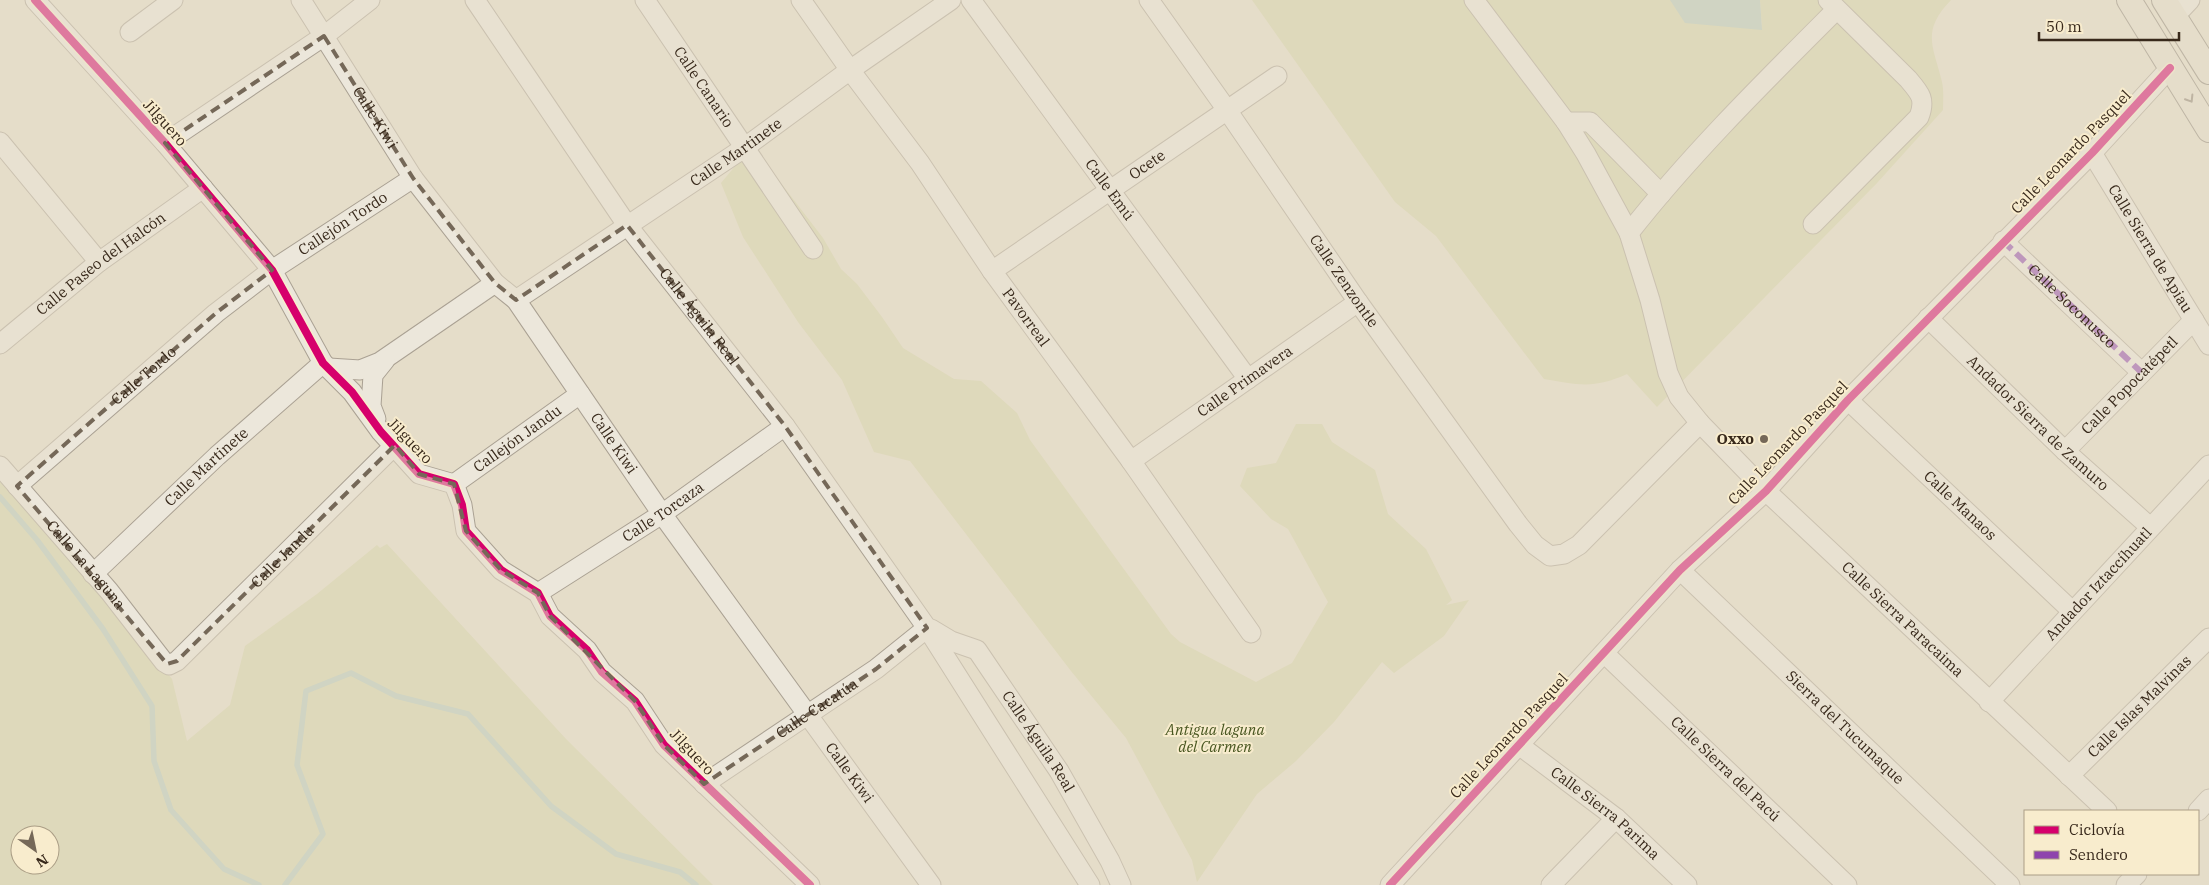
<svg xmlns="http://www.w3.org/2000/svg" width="2209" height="885" viewBox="0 0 2209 885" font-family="'IBM Plex Serif',serif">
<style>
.green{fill:#d5d5aa;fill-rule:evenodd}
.water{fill:#b5cabd}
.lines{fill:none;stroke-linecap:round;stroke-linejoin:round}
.stream{stroke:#b5cabd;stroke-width:5.5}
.minor-casing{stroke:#aaa193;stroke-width:21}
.major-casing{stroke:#8f877a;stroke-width:26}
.minor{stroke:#ece7db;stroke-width:19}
.major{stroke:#e4ddcc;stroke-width:24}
.quiet{stroke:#8e44ad;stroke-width:6;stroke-dasharray:12 6;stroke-linecap:butt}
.cycleway-casing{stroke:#f8eccd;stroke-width:11}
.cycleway{stroke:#d6006c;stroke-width:8}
.oneway{stroke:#8e8374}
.marked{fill:none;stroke:#756858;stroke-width:4;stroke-dasharray:10 6;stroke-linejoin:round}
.poi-dot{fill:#756858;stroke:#f8eccd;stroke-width:2}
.labels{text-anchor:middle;stroke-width:4;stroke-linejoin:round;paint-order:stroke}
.street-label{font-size:15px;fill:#38291b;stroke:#f8eccd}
.poi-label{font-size:15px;font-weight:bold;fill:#38291b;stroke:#f8eccd;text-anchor:end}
.park-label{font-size:15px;font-style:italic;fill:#485620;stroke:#f8eccd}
</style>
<rect width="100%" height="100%" fill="#e5ddc9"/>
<path class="green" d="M1252 0H1757L1762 30 1760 0H1951C1920 32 1934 47 1942 82 1944 91 1943 101 1943 110L1877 183 1657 407 1627 374C1594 389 1579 385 1544 379L1436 236 1395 202Z
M742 158 777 178 823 238 841 269 857 284 882 317 903 348 954 379 981 381 1017 413 1030 440 1171 634 1180 642 1256 682 1292 663 1328 602 1288 529 1271 519 1240 486 1247 468 1276 463 1296 424H1322L1332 442 1375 470 1388 514 1426 549 1452 600 1446 605 1469 600 1444 636 1394 673 1382 662 1334 722 1296 761 1257 794 1197 882 1192 860 1126 738 1071 671 910 461 874 452 842 380 798 322 743 237 721 183Z
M0 473 172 679 187 741 230 705 245 646 317 594 377 545 380 548 387 544 566 739 713 885H0ZM20 835H50V865H20Z"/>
<path class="water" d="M1670 0H1760L1762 30 1685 23Z"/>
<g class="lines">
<path class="stream" d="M0 497 37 540 103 629 152 706 154 761 171 810 224 869 259 885
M285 885 323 834 297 765 306 691 351 673 396 696 468 714 551 806 616 854 680 872 696 885"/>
<defs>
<g id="minor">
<path d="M35 0 165 143 272 270 323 363 352 392 381 432 419 474 454 484 462 505 466 531 501 570 538 593 550 616 587 650 602 672 635 701 664 745 810 885"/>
<path id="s1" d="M301 0 413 178 495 283 516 300 662 514 931 885"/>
<path id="s2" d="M475 0 627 225 785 426 927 628 1090 885"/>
<path id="s3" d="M645 0 813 249"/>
<path id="s4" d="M801 0 850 70 920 163 992 271 1131 461 1251 633"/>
<path id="s5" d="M971 0 1248 379"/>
<path id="s6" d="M1149 0 1227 110 1358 302 1518 524 1535 545 1550 556 1564 554 1579 545 1700 423"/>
<path id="s7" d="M1474 0 1566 122 1586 154 1629 233 1650 300 1668 373 1679 397 1700 423 1766 491 2107 811"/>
<path d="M2174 17 2190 0"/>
<path d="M130 32 173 0"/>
<path d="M1566 122H1590L1661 194"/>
<path d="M0 142 99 262"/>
<path d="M165 143 324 36 370 0"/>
<path id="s8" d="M2092 153 2209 345"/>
<path d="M1813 224 1919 117C1926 99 1920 93 1908 79L1828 0"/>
<path d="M1629 233C1690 155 1766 80 1836 10"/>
<path id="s9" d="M2003 241 2141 372"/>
<path id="s10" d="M992 271 1277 76"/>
<path id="s11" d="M516 300 744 148 850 70 951 0"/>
<path id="s12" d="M1928 318 2065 451 2150 527"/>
<path id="s13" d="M0 344 99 262 203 188"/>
<path d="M329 368 360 370 380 362 495 283"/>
<path id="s14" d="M1848 400 2072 611"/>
<path d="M376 419 371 406 373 375 385 360"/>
<path id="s15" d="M2065 451 2194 320"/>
<path id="s16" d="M1131 461 1358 302"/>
<path id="s17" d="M0 466 109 591 164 662 169 665 177 661 395 445"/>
<path id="s18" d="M454 484 580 394"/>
<path id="s19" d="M17 486 216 313 272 270 413 178"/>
<path id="s20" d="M1680 570 2010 885"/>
<path id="s21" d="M93 574 217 456 323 363"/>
<path id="s22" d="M538 593 662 514 785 426"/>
<path id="s23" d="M931 629 951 641 977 650 1059 771 1110 861 1121 885"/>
<path id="s24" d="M1604 653 1847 885"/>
<path id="s25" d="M1989 702 2209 465"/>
<path id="s26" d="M1519 745 1616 818 1687 885"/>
<path id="s27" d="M2069 776 2209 638"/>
<path id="s28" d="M704 784 876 669 927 628"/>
<path d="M2198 811 2209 799"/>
<path d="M1390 885 1680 570 1766 491 1848 400 2092 153 2170 68"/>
<path d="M1551 885 1616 818"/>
<path d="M2126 885 2137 874"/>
</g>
<path id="major" d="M2129 0 2209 130
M2164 0 2209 72"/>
</defs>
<use href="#minor" class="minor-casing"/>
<use href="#major" class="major-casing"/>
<use href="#minor" class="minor"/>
<use href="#major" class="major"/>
<path class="quiet" d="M2003 241 2141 372"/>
<defs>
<path id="cycleway" d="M35 0 165 143 272 270 323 363 352 392 381 432 419 474 454 484 462 505 466 531 501 570 538 593 550 616 587 650 602 672 635 701 664 745 810 885
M1390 885 1680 570 1766 491 1848 400 2092 153 2170 68"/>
</defs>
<use href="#cycleway" class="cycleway-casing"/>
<use href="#cycleway" class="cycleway"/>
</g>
<defs><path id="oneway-chevron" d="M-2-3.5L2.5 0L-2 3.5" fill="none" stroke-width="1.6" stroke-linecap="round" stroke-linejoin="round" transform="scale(1.25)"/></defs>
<use class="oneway" href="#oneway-chevron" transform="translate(2190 99) rotate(58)"/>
<path d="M0 0H2209V885H0ZM324 36 413 178 495 283 516 300 627 225 785 426 927 628 876 669 704 784 664 745 635 701 550 616 538 593 501 570 466 531 454 484 419 474 395 445 177 661 167 664 17 486 216 313 272 270 165 143Z" fill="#e5ddc9" fill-opacity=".55" fill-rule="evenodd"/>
<path class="marked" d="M324 36 413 178 495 283 516 300 627 225 785 426 927 628 876 669 704 784 664 745 635 701 550 616 538 593 501 570 466 531 454 484 419 474 395 445 177 661 167 664 17 486 216 313 272 270 165 143Z"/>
<circle class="poi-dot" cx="1764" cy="439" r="5"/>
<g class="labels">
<g class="street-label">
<text dy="5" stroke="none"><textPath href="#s3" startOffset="105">Calle Canario</textPath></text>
<text dy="5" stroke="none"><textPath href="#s1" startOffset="139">Calle Kiwi</textPath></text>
<text transform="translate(165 123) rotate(48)" y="5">Jilguero</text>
<text dy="5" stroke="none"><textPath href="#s11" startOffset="265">Calle Martinete</textPath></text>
<text transform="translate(2071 152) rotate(-46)" y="5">Calle Leonardo Pasquel</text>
<text dy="5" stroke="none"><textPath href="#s10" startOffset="188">Ocete</textPath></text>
<text dy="5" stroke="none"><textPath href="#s5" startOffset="235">Calle Emú</textPath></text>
<text dy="5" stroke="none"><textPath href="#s19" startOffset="419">Callejón Tordo</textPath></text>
<text dy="5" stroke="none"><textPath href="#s8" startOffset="112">Calle Sierra de Apiau</textPath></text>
<text dy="5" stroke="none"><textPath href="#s13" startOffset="129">Calle Paseo del Halcón</textPath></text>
<text dy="5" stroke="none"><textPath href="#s6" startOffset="342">Calle Zenzontle</textPath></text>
<text dy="5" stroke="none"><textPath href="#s9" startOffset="95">Calle Soconusco</textPath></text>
<text dy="5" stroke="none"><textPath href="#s2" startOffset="388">Calle Águila Real</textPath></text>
<text dy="5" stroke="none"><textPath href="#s4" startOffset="389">Pavorreal</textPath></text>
<text dy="5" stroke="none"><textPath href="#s19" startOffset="168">Calle Tordo</textPath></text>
<text dy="5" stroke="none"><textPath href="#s16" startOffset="139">Calle Primavera</textPath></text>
<text dy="5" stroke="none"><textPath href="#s15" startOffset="92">Calle Popocatépetl</textPath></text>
<text dy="5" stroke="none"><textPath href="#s12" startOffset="152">Andador Sierra de Zamuro</textPath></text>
<text dy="5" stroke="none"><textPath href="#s18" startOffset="78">Callejón Jandu</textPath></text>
<text transform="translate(410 441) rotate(46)" y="5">Jilguero</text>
<text dy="5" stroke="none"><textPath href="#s1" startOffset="544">Calle Kiwi</textPath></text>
<text transform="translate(1788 443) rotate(-46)" y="5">Calle Leonardo Pasquel</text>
<text dy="5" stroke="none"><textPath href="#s21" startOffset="156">Calle Martinete</textPath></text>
<text dy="5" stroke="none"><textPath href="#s14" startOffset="154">Calle Manaos</textPath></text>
<text dy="5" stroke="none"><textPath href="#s22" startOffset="149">Calle Torcaza</textPath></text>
<text dy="5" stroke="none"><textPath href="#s17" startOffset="419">Calle Jandu</textPath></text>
<text dy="5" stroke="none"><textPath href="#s17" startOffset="131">Calle La Laguna</textPath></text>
<text dy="5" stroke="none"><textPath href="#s25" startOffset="161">Andador Iztaccíhuatl</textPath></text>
<text dy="5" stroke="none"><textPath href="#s7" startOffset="768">Calle Sierra Paracaima</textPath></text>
<text dy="5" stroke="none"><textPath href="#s27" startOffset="99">Calle Islas Malvinas</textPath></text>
<text dy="5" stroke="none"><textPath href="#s28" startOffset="136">Calle Cacatúa</textPath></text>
<text dy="5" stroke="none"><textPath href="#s20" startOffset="228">Sierra del Tucumaque</textPath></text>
<text transform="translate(1509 736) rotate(-47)" y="5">Calle Leonardo Pasquel</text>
<text dy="5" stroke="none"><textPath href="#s23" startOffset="161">Calle Águila Real</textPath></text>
<text transform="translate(692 752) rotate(47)" y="5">Jilguero</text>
<text dy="5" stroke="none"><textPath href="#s24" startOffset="168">Calle Sierra del Pacú</textPath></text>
<text dy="5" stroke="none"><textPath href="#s1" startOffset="949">Calle Kiwi</textPath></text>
<text dy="5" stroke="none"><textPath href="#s26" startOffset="110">Calle Sierra Parima</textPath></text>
</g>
<g class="poi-label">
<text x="1754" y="444">Oxxo</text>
</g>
<g class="park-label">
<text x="1215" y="735">Antigua laguna<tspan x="1215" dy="17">del Carmen</tspan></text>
</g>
</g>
<rect x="2024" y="810" width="175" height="65" fill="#f8eccd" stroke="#ab9e86"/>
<rect x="2034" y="826" width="25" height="8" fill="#d6006c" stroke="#ab9e86"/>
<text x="2069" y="835" font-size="15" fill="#38291b">Ciclovía</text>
<rect x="2034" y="851" width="25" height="8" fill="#8e44ad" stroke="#ab9e86"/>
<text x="2069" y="860" font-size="15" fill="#38291b">Sendero</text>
<g transform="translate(35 850) rotate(147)"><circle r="24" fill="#f8eccd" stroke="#ab9e86"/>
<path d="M0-4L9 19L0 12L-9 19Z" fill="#756858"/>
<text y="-8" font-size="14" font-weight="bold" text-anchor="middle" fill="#38291b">N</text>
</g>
<path d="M2039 32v8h140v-8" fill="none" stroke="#38291b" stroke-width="2.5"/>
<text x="2046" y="32" font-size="15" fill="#38291b" stroke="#f8eccd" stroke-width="4" paint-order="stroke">50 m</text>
</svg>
